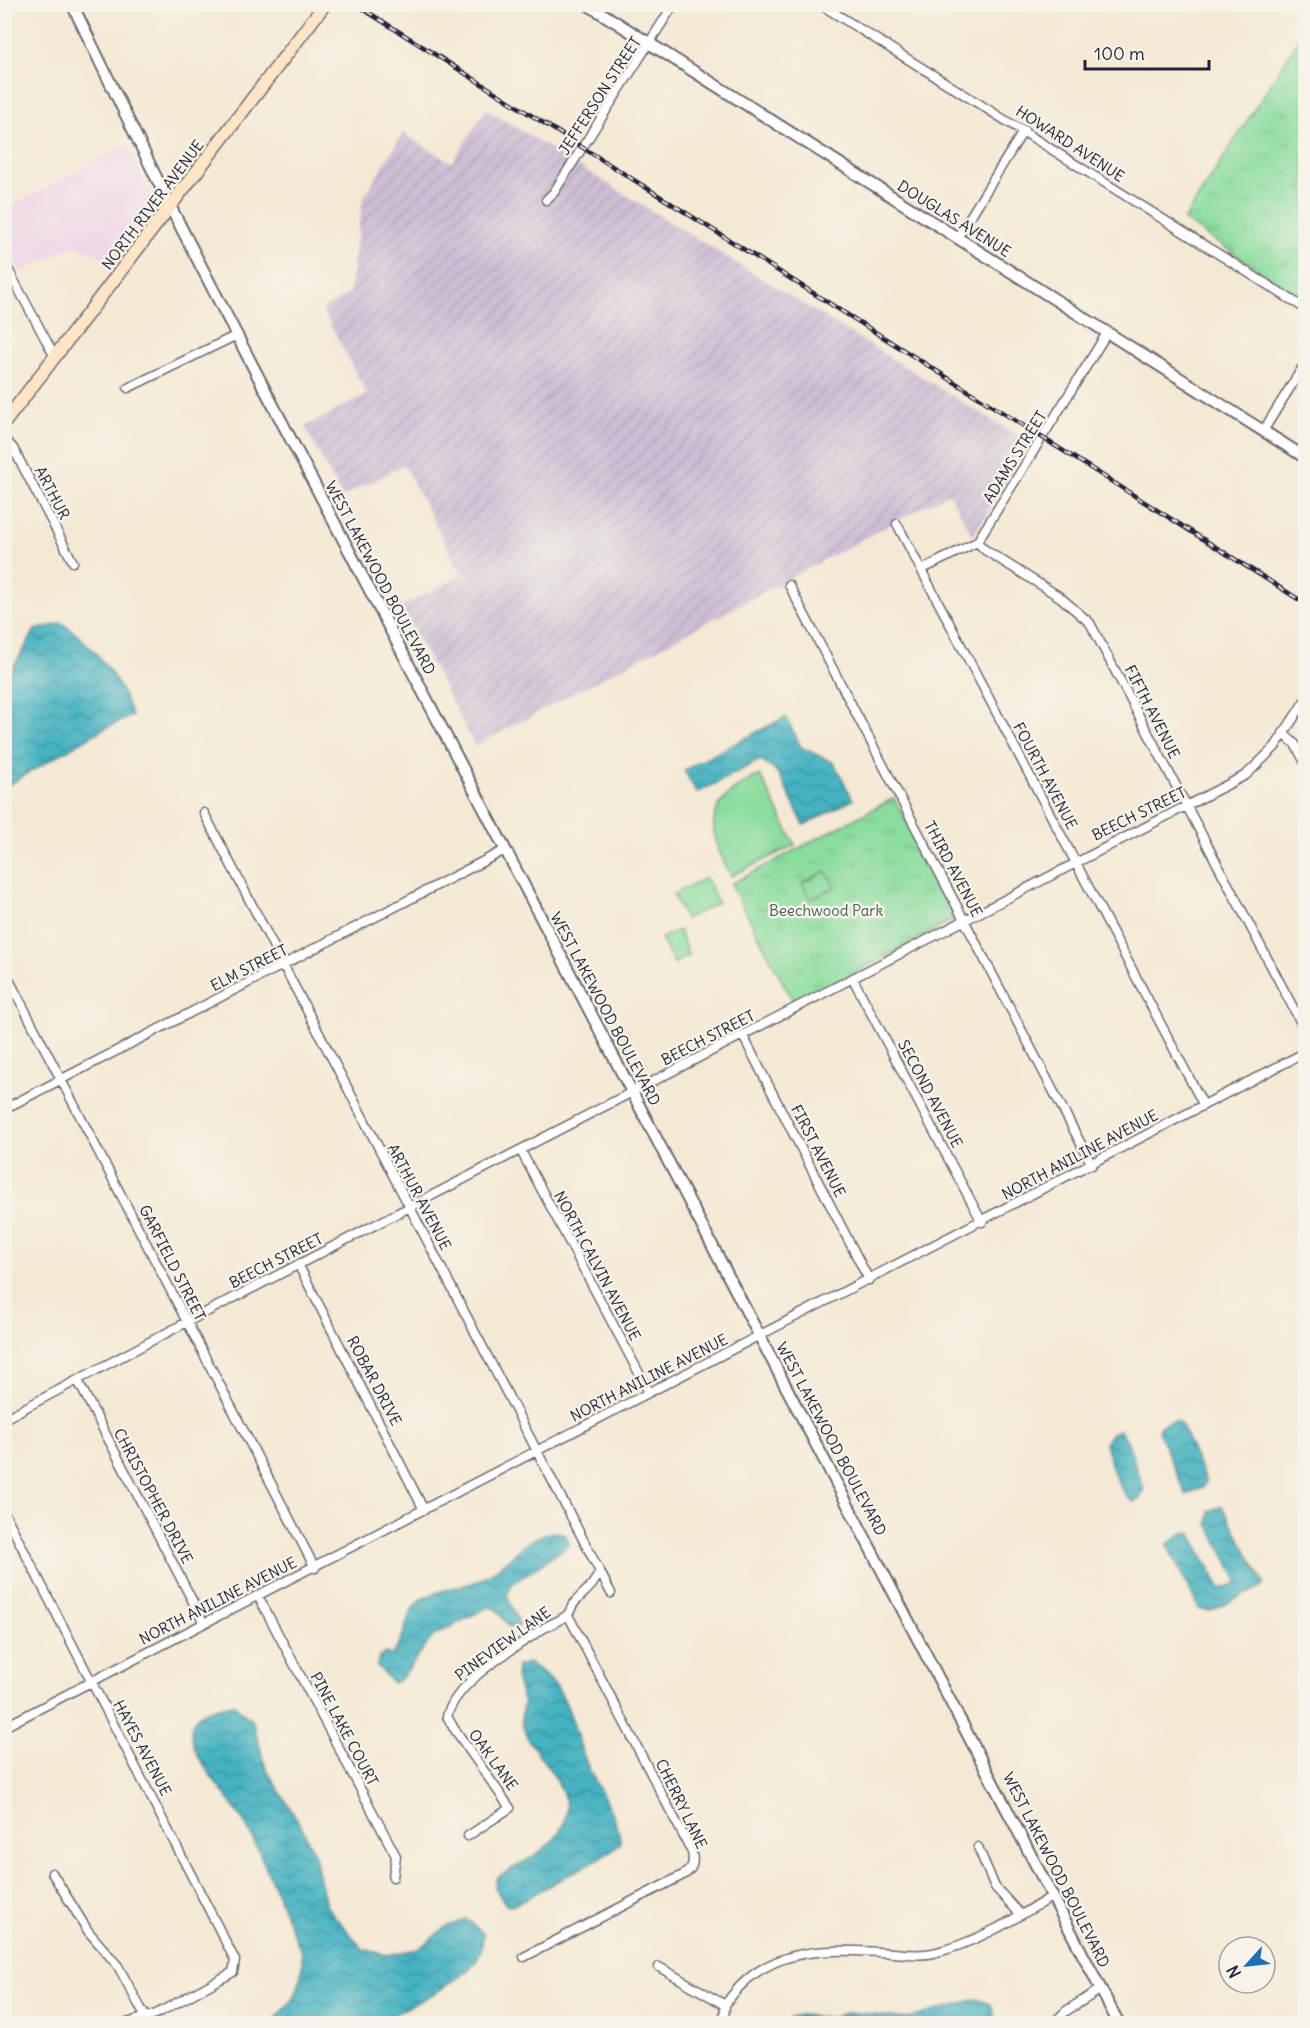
<svg xmlns="http://www.w3.org/2000/svg" width="1310" height="2028" viewBox="0 0 1310 2028" font-family="Delius,sans-serif">
<style>
.built{fill:#edd0e8}
.industrial{fill:url(#industrial-furrows)}
.grass{fill:url(#grass-tufts);stroke:#56806c;stroke-width:1.5}
.garden{fill:#8bdd9e;stroke:#56806c;stroke-width:1.5}
.water{fill:url(#water-waves);stroke:#336a7e;stroke-width:1.5}
.lines{fill:none;stroke-linecap:round;stroke-linejoin:round}
.minor-casing{stroke:#6c6871;stroke-width:11}
.tertiary-casing{stroke:#6c6871;stroke-width:14}
.secondary-casing{stroke:#6c6871;stroke-width:15}
.minor{stroke:#fff;stroke-width:8}
.tertiary{stroke:#fff;stroke-width:10}
.secondary{stroke:#fee5c5;stroke-width:12}
.rail-casing{stroke:#22223b;stroke-width:4.5}
.rail{stroke:#f7f3e8;stroke-width:2;stroke-dasharray:7;stroke-linecap:butt}
.labels{text-anchor:middle;stroke-width:5;stroke-linejoin:round;paint-order:stroke}
.street-label{font-size:15px;fill:#22223b;stroke:#f7f3e8}
.park-label{font-size:15px;fill:#425a59;stroke:#f7f3e8}
</style>
<defs>
<pattern id="industrial-furrows" width="10" height="10" patternUnits="userSpaceOnUse" patternTransform="scale(1.5)"><rect width="10" height="10" fill="#ccbed4"/><path d="M-1 1l2-2M0 10L10 0M9 11l2-2" fill="none" stroke="#afa3b7"/></pattern>
<pattern id="grass-tufts" width="24" height="20" patternUnits="userSpaceOnUse" patternTransform="scale(1.5)"><rect width="24" height="20" fill="#8bdd9e"/><path d="M3 7l-1-3M5 7V3M7 7l1-3M15 17l-1-3M17 17v-4M19 17l1-3" fill="none" stroke="#78bd89"/></pattern>
<pattern id="water-waves" width="16" height="10" patternUnits="userSpaceOnUse" patternTransform="scale(1.5)"><rect width="16" height="10" fill="#44b2c1"/><path d="M0 5q4-4 8 0t8 0" fill="none" stroke="#38909e"/></pattern>
</defs>
<rect width="100%" height="100%" fill="#f7f3e8"/>
<filter id="ink" filterUnits="userSpaceOnUse"><feTurbulence type="fractalNoise" baseFrequency=".0167" numOctaves="2"/><feDisplacementMap in="SourceGraphic" scale="12" xChannelSelector="R" yChannelSelector="G"/><feConvolveMatrix kernelMatrix="1 2 1 2 8 2 1 2 1" color-interpolation-filters="sRGB"/></filter>
<filter id="wash" filterUnits="userSpaceOnUse"><feTurbulence type="fractalNoise" baseFrequency=".008" numOctaves="4" result="noise"/><feDisplacementMap in="SourceGraphic" scale="24" xChannelSelector="R" yChannelSelector="G"/><feGaussianBlur stdDeviation="1.35" result="paint"/><feColorMatrix in="noise" values="0 0 0 0 0 0 0 0 0 0 0 0 0 0 0 0 0 1.4 0 .05"/><feComposite in="paint" operator="in"/></filter>
<g filter="url(#wash)">
<rect width="100%" height="100%" fill="#f4e9d4"/>
<path class="built" d="M127 144 154 201V211L106 272 107 268 98 254 75 245 20 272 5 242V209Z"/>
<path class="industrial" d="M486 109 1029 443 973 536 949 493 475 746 401 607 462 575 404 465 342 497 305 427 367 394 322 309 349 294 363 199 403 133 452 163Z"/>
<path class="grass" d="M1305 30V301L1184 220Z
M894 798 953 910V920L795 1005 731 884Z
M679 930 688 955 674 964 661 938Z"/>
<path class="garden" d="M760 775 795 845 731 876C704 826 705 800 760 775Z
M826 871 835 887 811 899 802 883Z
M706 878 718 903 685 919 673 894Z"/>
<path class="water" d="M62 623C94 645 120 679 132 716L103 729 5 787V682L35 630Z
M786 717 801 747 834 763 853 800 804 825 778 773 760 760 697 793 684 770Z
M1171 1421H1178L1181 1424 1206 1482 1203 1487 1186 1495 1158 1431 1160 1426Z
M1119 1430 1127 1440 1144 1489 1140 1499 1133 1502C1116 1489 1111 1463 1105 1444L1111 1434Z
M1222 1506 1264 1583 1259 1588 1211 1611 1199 1609 1167 1545 1183 1533 1190 1532 1221 1589 1236 1584 1237 1579 1208 1524 1209 1511Z
M555 1532 565 1534 569 1542 564 1549 512 1584 507 1596 520 1625 515 1629 509 1627 496 1609 488 1607 433 1636 401 1679 393 1683 377 1666 379 1656 385 1653 392 1655C406 1640 405 1614 418 1602 434 1588 464 1589 483 1578 510 1564 522 1536 555 1532Z
M530 1663C538 1671 551 1678 557 1687 573 1712 576 1738 587 1764 596 1787 621 1821 620 1844L611 1852 514 1905H506L495 1888 496 1879C512 1867 532 1860 547 1846 608 1790 503 1749 524 1704L516 1678 517 1666Z
M233 1704 253 1722 266 1769 302 1827 315 1856 326 1906 363 1949 387 1955 418 1949 446 1927 466 1919 483 1933 482 1947 476 1961 465 1973 435 1993 377 2023H271C296 2001 303 1986 302 1953 282 1910 267 1863 244 1822 231 1800 190 1757 191 1732 191 1711 217 1707 233 1704Z
M976 1999 991 2004 995 2018 992 2023H785L789 2018 800 2015 832 2018 845 2013H859L907 2019Z"/>
</g>
<g filter="url(#ink)">
<g class="lines">
<defs>
<path id="minor" d="M820 4 1306 309
M546 200 554 192 674 4
M957 238 1024 130
M4 262 55 357
M128 388 237 335
M1263 431 1306 362
M4 439 13 448 73 562
M897 524 1203 1104
M977 542 985 550 1060 597 1090 623 1306 1032
M921 570 977 542 1107 333
M789 585 1092 1165
M1283 733 1295 744 1306 764
M204 813 611 1593
M4 970 315 1568
M853 979 982 1222
M743 1036 869 1280
M4 1109 505 850
M521 1151 649 1392
M299 1266 424 1510
M78 1381 204 1623
M4 1419 187 1322 1246 775 1275 747 1306 699
M4 1512 235 1960 233 1972 226 1976 156 2014 124 2024
M258 1596 396 1856 393 1877
M4 1727 1306 1052
M468 1836 510 1808 453 1727 447 1716C458 1679 514 1649 544 1628 551 1623 563 1620 568 1614 571 1611 571 1606 575 1602 586 1590 593 1587 600 1571
M978 1847 995 1887 1021 1915
M52 1873 88 1931 118 1966 146 2018
M524 1957 683 1875C693 1869 694 1863 692 1852L568 1615
M659 1967 725 2005
M725 2005C765 1944 828 1949 893 1953 907 1954 919 1956 933 1953 975 1944 1016 1918 1053 1896
M724 2024 725 2005
M1053 2024 1066 2011 1101 1989"/>
<path id="tertiary" d="M72 4 170 206 262 384 1119 2024
M587 4 1306 458"/>
<path id="secondary" d="M4 423 325 4"/>
</defs>
<use href="#minor" class="minor-casing"/>
<use href="#tertiary" class="tertiary-casing"/>
<use href="#secondary" class="secondary-casing"/>
<use href="#minor" class="minor"/>
<use href="#tertiary" class="tertiary"/>
<use href="#secondary" class="secondary"/>
<defs>
<path id="rail" d="M355 4 1306 604"/>
</defs>
<use href="#rail" class="rail-casing"/>
<use href="#rail" class="rail"/>
</g>
</g>
<g class="labels">
<g class="street-label">
<text transform="translate(600 96) rotate(-57)" y="5">JEFFERSON STREET</text>
<text transform="translate(1070 144) rotate(33)" y="5">HOWARD AVENUE</text>
<text transform="translate(153 205) rotate(-53)" y="5">NORTH RIVER AVENUE</text>
<text transform="translate(954 219) rotate(32)" y="5">DOUGLAS AVENUE</text>
<text transform="translate(1015 457) rotate(-58)" y="5">ADAMS STREET</text>
<text transform="translate(52 493) rotate(62)" y="5">ARTHUR</text>
<text transform="translate(380 578) rotate(62)" y="5">WEST LAKEWOOD BOULEVARD</text>
<text transform="translate(1152 712) rotate(63)" y="5">FIFTH AVENUE</text>
<text transform="translate(1045 776) rotate(62)" y="5">FOURTH AVENUE</text>
<text transform="translate(1139 814) rotate(-26)" y="5">BEECH STREET</text>
<text transform="translate(953 869) rotate(62)" y="5">THIRD AVENUE</text>
<text transform="translate(249 968) rotate(-27)" y="5">ELM STREET</text>
<text transform="translate(605 1009) rotate(62)" y="5">WEST LAKEWOOD BOULEVARD</text>
<text transform="translate(708 1038) rotate(-27)" y="5">BEECH STREET</text>
<text transform="translate(930 1094) rotate(62)" y="5">SECOND AVENUE</text>
<text transform="translate(818 1151) rotate(63)" y="5">FIRST AVENUE</text>
<text transform="translate(1080 1155) rotate(-28)" y="5">NORTH ANILINE AVENUE</text>
<text transform="translate(419 1197) rotate(62)" y="5">ARTHUR AVENUE</text>
<text transform="translate(276 1261) rotate(-27)" y="5">BEECH STREET</text>
<text transform="translate(172 1263) rotate(63)" y="5">GARFIELD STREET</text>
<text transform="translate(597 1266) rotate(62)" y="5">NORTH CALVIN AVENUE</text>
<text transform="translate(649 1378) rotate(-27)" y="5">NORTH ANILINE AVENUE</text>
<text transform="translate(374 1381) rotate(62)" y="5">ROBAR DRIVE</text>
<text transform="translate(831 1439) rotate(62)" y="5">WEST LAKEWOOD BOULEVARD</text>
<text transform="translate(153 1496) rotate(62)" y="5">CHRISTOPHER DRIVE</text>
<text transform="translate(218 1601) rotate(-27)" y="5">NORTH ANILINE AVENUE</text>
<text transform="translate(503 1644) rotate(-36)" y="5">PINEVIEW LANE</text>
<text transform="translate(344 1729) rotate(62)" y="5">PINE LAKE COURT</text>
<text transform="translate(142 1748) rotate(62)" y="5">HAYES AVENUE</text>
<text transform="translate(493 1760) rotate(54)" y="5">OAK LANE</text>
<text transform="translate(681 1804) rotate(64)" y="5">CHERRY LANE</text>
<text transform="translate(1056 1870) rotate(63)" y="5">WEST LAKEWOOD BOULEVARD</text>
</g>
<g class="park-label">
<text x="826" y="916">Beechwood Park</text>
</g>
</g>
<rect width="1310" height="2028" fill="none" stroke="#f7f3e8" stroke-width="24"/>
<g transform="translate(1247 1965) rotate(243)"><circle r="28" fill="#f7f3e8" stroke="#a29fa3" stroke-width="1.5"/>
<path d="M0-4.5L10 22L0 15L-10 22Z" fill="#1f6fb2"/>
<text y="-9" font-size="16" font-weight="bold" text-anchor="middle" fill="#22223b">N</text>
</g>
<path d="M1085 60v9h124v-9" fill="none" stroke="#22223b" stroke-width="3"/>
<text x="1094" y="60" font-size="18" fill="#22223b" stroke="#f7f3e8" stroke-width="4.5" paint-order="stroke">100 m</text>
</svg>
